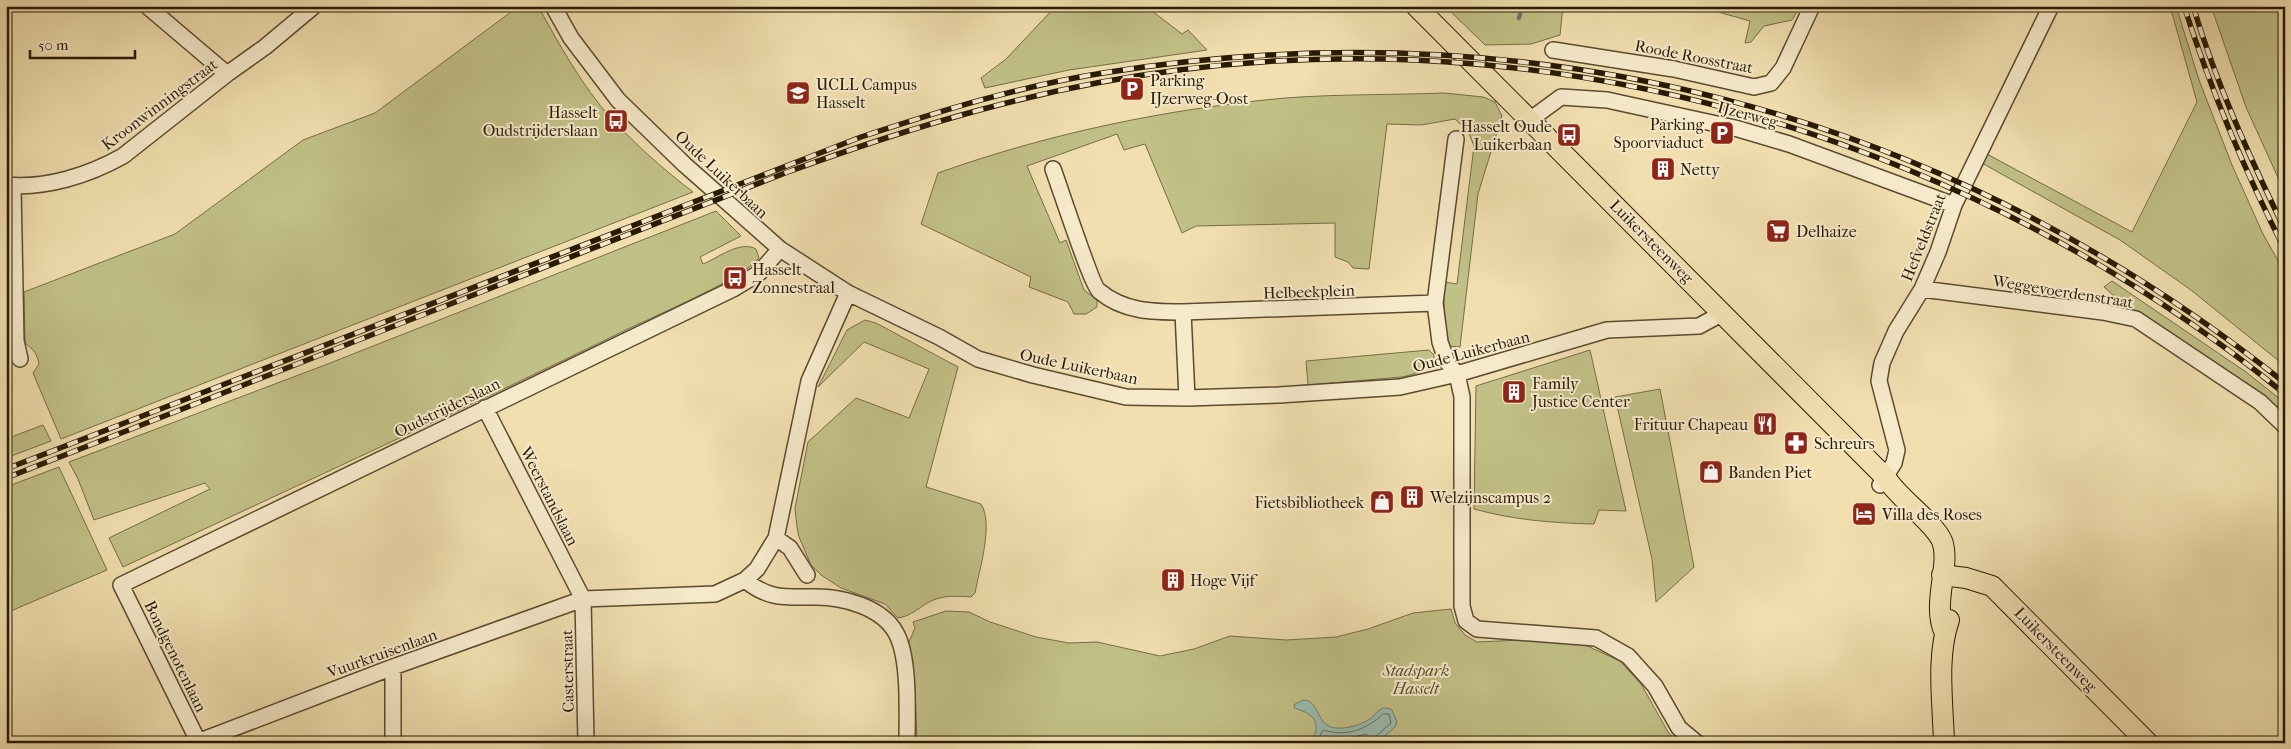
<svg xmlns="http://www.w3.org/2000/svg" width="2291" height="749" viewBox="0 0 2291 749" font-family="'IM FELL French Canon',serif">
<style>
.green{fill:#c1c086;stroke:#756d46}
.water{fill:#9bbcb0;stroke:#6d7b6c}
.lines{fill:none;stroke-linecap:round;stroke-linejoin:round}
.shore{stroke:#626b5b;stroke-width:1}
.stream{stroke:#6d7b6c;stroke-width:4.5}
.minor-casing{stroke:#5b4b30;stroke-width:18}
.major-casing{stroke:#291a06;stroke-width:22}
.minor{stroke:#f6eacb;stroke-width:15}
.major{stroke:#f1dfaf;stroke-width:20}
.rail-casing{stroke:#291a06;stroke-width:5.5}
.rail{stroke:#f6eacb;stroke-width:4;stroke-dasharray:11;stroke-linecap:butt}
.labels{text-anchor:middle;stroke-width:4;stroke-linejoin:round;paint-order:stroke}
.street-label{font-size:16px;fill:#291a06;stroke:#f6eacb}
.poi-label{font-size:16px;fill:#291a06;stroke:#f6eacb;text-anchor:start}
.park-label{font-size:16px;font-style:italic;fill:#574c2c;stroke:#f6eacb}
</style>
<rect width="100%" height="100%" fill="#f1dfaf"/>
<filter id="stains"><feTurbulence type="fractalNoise" baseFrequency=".004" numOctaves="4"/><feColorMatrix values="0 0 0 0 .2 0 0 0 0 .09 0 0 0 0 .02 0 0 0 .5 -.17"/></filter>
<radialGradient id="worn" r=".72"><stop offset=".6" stop-color="#630" stop-opacity="0"/><stop offset="1" stop-color="#630" stop-opacity=".3"/></radialGradient>
<path class="green" d="M519 6H538C559 44 582 86 611 118 636 145 664 170 693 192L61 439 33 373 39 364C37 354 34 350 25 343L24 292 175 234 303 140 375 113Z
M1056 6H1154L1152 11 1182 34 1188 30 1207 50 1069 70 985 88 981 78 1006 59Z
M1445 6H1563L1560 35 1531 44 1485 45Z
M1697 6H1792L1798 10 1792 20 1764 26 1751 42 1745 43 1750 21Z
M2170 6H2176L2199 80 2232 165 2263 234 2285 273V366L2191 290 2120 240 1980 162 1985 153 2132 232 2197 102Z
M2211 6H2285V193L2246 107Z
M1444 93 1483 97 1495 102 1502 116 1478 194 1460 347 1447 346 1444 316V282L1457 284 1474 146 1468 131 1455 119 1421 125 1387 124 1369 269 1353 268 1348 262 1335 257V223L1196 226 1182 233 1145 144 1124 150 1117 134 1027 166 1060 243 1066 240 1084 290 1097 300V307L1086 314H1074L1068 302 1029 287 1031 277 921 224 938 173C1050 133 1167 109 1285 98 1338 94 1392 95 1444 93Z
M716 211 741 236 700 257 703 264C718 258 740 240 756 249L759 258C744 278 657 315 630 328 462 410 292 488 123 567L109 538 210 489 205 483 94 520 78 479 69 462 325 365Z
M2112 281 2246 372 2285 403V418L2139 315 2115 305 2114 296 2104 287Z
M865 320 876 323 958 367 926 487 981 504C994 524 979 570 975 593L971 597C956 596 944 595 931 601 919 607 912 616 898 618L885 604 841 588 821 575 811 565 799 537 797 527 795 508 808 442 856 398 909 418 929 369 864 342 818 387 847 330Z
M1429 350 1434 355V362C1424 371 1415 374 1402 377L1308 385 1306 361Z
M1590 350 1626 511 1599 510 1594 524C1552 523 1514 520 1474 509L1476 386Z
M1660 389 1694 567 1656 602 1652 559 1615 397Z
M43 425 51 441 6 458V439Z
M59 467 107 570 6 613V487Z
M1451 609 1455 623 1465 635 1477 642 1543 639 1583 644 1620 661 1641 684 1668 732 1678 743H917L915 689 912 661 908 644 915 628 913 622 946 611 969 612 990 622 1036 637 1069 643 1097 642 1160 656 1194 649 1230 636 1286 640 1336 637 1368 629 1413 613Z"/>
<path class="water" d="M1304 700C1320 701 1316 727 1336 728 1347 729 1360 725 1370 719 1374 716 1377 711 1381 709 1385 707 1388 708 1392 710L1397 722 1395 727 1377 743H1310C1318 732 1320 719 1305 712 1301 710 1297 710 1294 707L1295 704Z"/>
<g class="lines">
<path class="shore" d="M1316 743 1323 730C1346 737 1366 730 1383 714H1389L1391 723 1375 737 1374 743
M1324 743 1328 738 1346 739 1366 734 1368 736V743"/>
<path class="stream" d="M1519 18 1522 6"/>
<defs>
<path id="minor" d="M147 6 227 74
M553 6 571 38 618 100 685 165 780 249 848 293 939 337 978 359 1033 375 1126 397 1187 398 1279 395 1400 387 1457 374 1607 330 1699 326 1723 313
M1553 50 1674 69 1754 87 1771 83 1783 68 1812 6
M1531 119 1561 97 1607 100 1735 128 1789 144 1954 205
M1456 139 1435 303 1440 342 1447 362 1457 374 1462 397V606L1466 621 1477 629 1596 638 1628 656 1655 686 1679 728 1697 743
M1053 169C1059 185 1092 286 1099 291 1124 312 1153 312 1183 312L1435 303
M6 185C46 189 89 175 123 156L227 74 265 47 314 6
M13 186 16 341 20 359
M1922 289 2103 312 2136 319 2260 402 2285 426
M1183 312 1187 398
M485 408 583 599 586 743
M1880 485 1894 463 1897 450 1879 381 1882 363 1896 331 1922 289 1938 252 1954 205 2051 6
M776 538 790 548 807 575
M745 580C769 600 786 597 816 597 843 597 882 607 896 633 910 658 907 714 907 743
M393 667V743
M195 743 393 667 583 599 715 594 745 580 757 569 776 538 809 381 848 293
M199 743 121 585 733 289 759 273 780 249"/>
<path id="major" d="M1416 6 1886 478C1899 499 1934 522 1942 541 1951 564 1932 603 1944 631
M1942 575 1966 578 1992 586 2148 743
M1944 743C1943 703 1936 657 1949 620"/>
</defs>
<use href="#minor" class="minor-casing"/>
<use href="#major" class="major-casing"/>
<use href="#minor" class="minor"/>
<use href="#major" class="major"/>
<defs>
<path id="rail" d="M2184 6C2211 90 2245 172 2285 250
M2193 6C2216 83 2250 158 2285 230
M6 469 861 137C940 111 1020 86 1103 73 1534 4 1943 111 2285 383
M6 478 785 173C913 126 1042 87 1179 70 1573 19 1978 144 2285 394"/>
</defs>
<use href="#rail" class="rail-casing"/>
<use href="#rail" class="rail"/>
</g>
<defs>
<symbol id="parking-square" viewBox="-11 -11 22 22"><rect x="-9" y="-9" width="18" height="18" rx="4" fill="#8f2418" stroke="#f6eacb"/><path d="M-3.5-5.5H1a3.5 3.5 0 0 1 0 7H-1V5.5H-3.5ZM-1-3.4V-.6H.8a1.4 1.4 0 0 0 0-2.8Z" fill="#fff"/></symbol>
<symbol id="university-square" viewBox="-11 -11 22 22"><rect x="-9" y="-9" width="18" height="18" rx="4" fill="#8f2418" stroke="#f6eacb"/><path d="M0-5L7-2L0 1L-7-2ZM-4 1L0 2.5L4 1V4Q0 6-4 4Z" fill="#fff"/></symbol>
<symbol id="bus-square" viewBox="-11 -11 22 22"><rect x="-9" y="-9" width="18" height="18" rx="4" fill="#8f2418" stroke="#f6eacb"/><path d="M-5-6H5V4H4V6H2V4H-2V6H-4V4H-5ZM-3.5-4V0h7V-4ZM-3.5 1.2v1.5H-2V1.2ZM2 1.2v1.5H3.5V1.2Z" fill="#fff"/></symbol>
<symbol id="building-square" viewBox="-11 -11 22 22"><rect x="-9" y="-9" width="18" height="18" rx="4" fill="#8f2418" stroke="#f6eacb"/><path d="M-4-6H4V6H1V3H-1V6H-4ZM-2.5-4.3h1.7v1.8h-1.7ZM.8-4.3h1.7v1.8H.8ZM-2.5-1h1.7V.8h-1.7ZM.8-1h1.7V.8H.8Z" fill="#fff"/></symbol>
<symbol id="supermarket-square" viewBox="-11 -11 22 22"><rect x="-9" y="-9" width="18" height="18" rx="4" fill="#8f2418" stroke="#f6eacb"/><path d="M-6-5.5h2.5l.6 2H6L4.5 2H-2.5L-4.4-4H-6ZM-1.5 3.2a1.3 1.3 0 1 0 .1 0ZM3 3.2a1.3 1.3 0 1 0 .1 0Z" fill="#fff"/></symbol>
<symbol id="restaurant-square" viewBox="-11 -11 22 22"><rect x="-9" y="-9" width="18" height="18" rx="4" fill="#8f2418" stroke="#f6eacb"/><path d="M-5-6h1v4h1v-4h1v4h1v-4h1v5L-1.5 .5V6h-2V.5L-5-1ZM5-6V6H3V1.5H1.5Q1.5-4 5-6Z" fill="#fff"/></symbol>
<symbol id="pharmacy-square" viewBox="-11 -11 22 22"><rect x="-9" y="-9" width="18" height="18" rx="4" fill="#8f2418" stroke="#f6eacb"/><path d="M-2-6h4v4h4v4h-4v4h-4v-4h-4v-4h4Z" fill="#fff"/></symbol>
<symbol id="shop-square" viewBox="-11 -11 22 22"><rect x="-9" y="-9" width="18" height="18" rx="4" fill="#8f2418" stroke="#f6eacb"/><path d="M-5-2.5h2.3a2.7 3.5 0 0 1 5.4 0H5L5.5 6h-11ZM-1.5-2.5h3a1.5 2.3 0 0 0-3 0Z" fill="#fff"/></symbol>
<symbol id="hotel-square" viewBox="-11 -11 22 22"><rect x="-9" y="-9" width="18" height="18" rx="4" fill="#8f2418" stroke="#f6eacb"/><path d="M-6-4.5h1.5V1H6V5H4.5V3h-9V5H-6ZM-4 0a1.8 1.8 0 1 1 3.6 0ZM.5 0V-2.5h3Q6-2.5 6 0Z" fill="#fff"/></symbol>
</defs>
<g fill-rule="evenodd">
<use href="#parking-square" x="1118" y="75" width="28" height="28"/>
<use href="#university-square" x="784" y="79" width="28" height="28"/>
<use href="#bus-square" x="602" y="107" width="28" height="28"/>
<use href="#parking-square" x="1708" y="119" width="28" height="28"/>
<use href="#bus-square" x="1555" y="121" width="28" height="28"/>
<use href="#building-square" x="1649" y="155" width="28" height="28"/>
<use href="#supermarket-square" x="1764" y="217" width="28" height="28"/>
<use href="#bus-square" x="721" y="264" width="28" height="28"/>
<use href="#building-square" x="1500" y="378" width="28" height="28"/>
<use href="#restaurant-square" x="1751" y="410" width="28" height="28"/>
<use href="#pharmacy-square" x="1782" y="429" width="28" height="28"/>
<use href="#shop-square" x="1697" y="458" width="28" height="28"/>
<use href="#building-square" x="1398" y="483" width="28" height="28"/>
<use href="#shop-square" x="1368" y="488" width="28" height="28"/>
<use href="#hotel-square" x="1850" y="500" width="28" height="28"/>
<use href="#building-square" x="1159" y="566" width="28" height="28"/>
</g>
<g class="labels">
<g class="street-label">
<text transform="translate(1694 56) rotate(11)" y="6">Roode Roosstraat</text>
<text transform="translate(159 104) rotate(-37)" y="6">Kroonwinningstraat</text>
<text transform="translate(1748 114) rotate(15)" y="6">IJzerweg</text>
<text transform="translate(722 174) rotate(43)" y="6">Oude Luikerbaan</text>
<text transform="translate(1923 237) rotate(-68)" y="6">Hefveldstraat</text>
<text transform="translate(1652 241) rotate(45)" y="6">Luikersteenweg</text>
<text transform="translate(1309 291) rotate(-2)" y="6">Helbeekplein</text>
<text transform="translate(2063 291) rotate(9)" y="6">Weggevoerdenstraat</text>
<text transform="translate(1471 351) rotate(-15)" y="6">Oude Luikerbaan</text>
<text transform="translate(1079 366) rotate(12)" y="6">Oude Luikerbaan</text>
<text transform="translate(447 407) rotate(-26)" y="6">Oudstrijderslaan</text>
<text transform="translate(550 496) rotate(63)" y="6">Weerstandslaan</text>
<text transform="translate(2056 649) rotate(46)" y="6">Luikersteenweg</text>
<text transform="translate(382 653) rotate(-20)" y="6">Vuurkruisenlaan</text>
<text transform="translate(176 656) rotate(64)" y="6">Bondgenotenlaan</text>
<text transform="translate(567 671) rotate(-91)" y="6">Casterstraat</text>
</g>
<g class="poi-label">
<text x="1150" y="86">Parking<tspan x="1150" dy="18">IJzerweg-Oost</tspan></text>
<text x="816" y="90">UCLL Campus<tspan x="816" dy="18">Hasselt</tspan></text>
<text x="598" y="118" text-anchor="end">Hasselt<tspan x="598" dy="18">Oudstrijderslaan</tspan></text>
<text x="1704" y="130" text-anchor="end">Parking<tspan x="1704" dy="18">Spoorviaduct</tspan></text>
<text x="1552" y="132" text-anchor="end">Hasselt Oude<tspan x="1552" dy="18">Luikerbaan</tspan></text>
<text x="1680" y="175">Netty</text>
<text x="1796" y="237">Delhaize</text>
<text x="752" y="275">Hasselt<tspan x="752" dy="18">Zonnestraal</tspan></text>
<text x="1532" y="389">Family<tspan x="1532" dy="18">Justice Center</tspan></text>
<text x="1748" y="430" text-anchor="end">Frituur Chapeau</text>
<text x="1814" y="449">Schreurs</text>
<text x="1728" y="478">Banden Piet</text>
<text x="1430" y="503">Welzijnscampus 2</text>
<text x="1364" y="508" text-anchor="end">Fietsbibliotheek</text>
<text x="1882" y="520">Villa des Roses</text>
<text x="1190" y="586">Hoge Vijf</text>
</g>
<g class="park-label">
<text x="1416" y="676">Stadspark<tspan x="1416" dy="18">Hasselt</tspan></text>
</g>
</g>
<rect width="2291" height="749" fill="none" stroke="#f1dfaf" stroke-width="25"/>
<rect x="8" y="8" width="2276" height="734" fill="none" stroke="#291a06" stroke-width="2.5"/>
<rect x="12" y="12" width="2266" height="724" fill="none" stroke="#291a06"/>
<path d="M30 50v8h105v-8" fill="none" stroke="#291a06" stroke-width="2.5"/>
<text x="38" y="50" font-size="15" fill="#291a06" stroke="#f6eacb" stroke-width="4" paint-order="stroke">50 m</text>
<rect width="100%" height="100%" filter="url(#stains)"/>
<rect width="100%" height="100%" fill="url(#worn)"/>
</svg>
